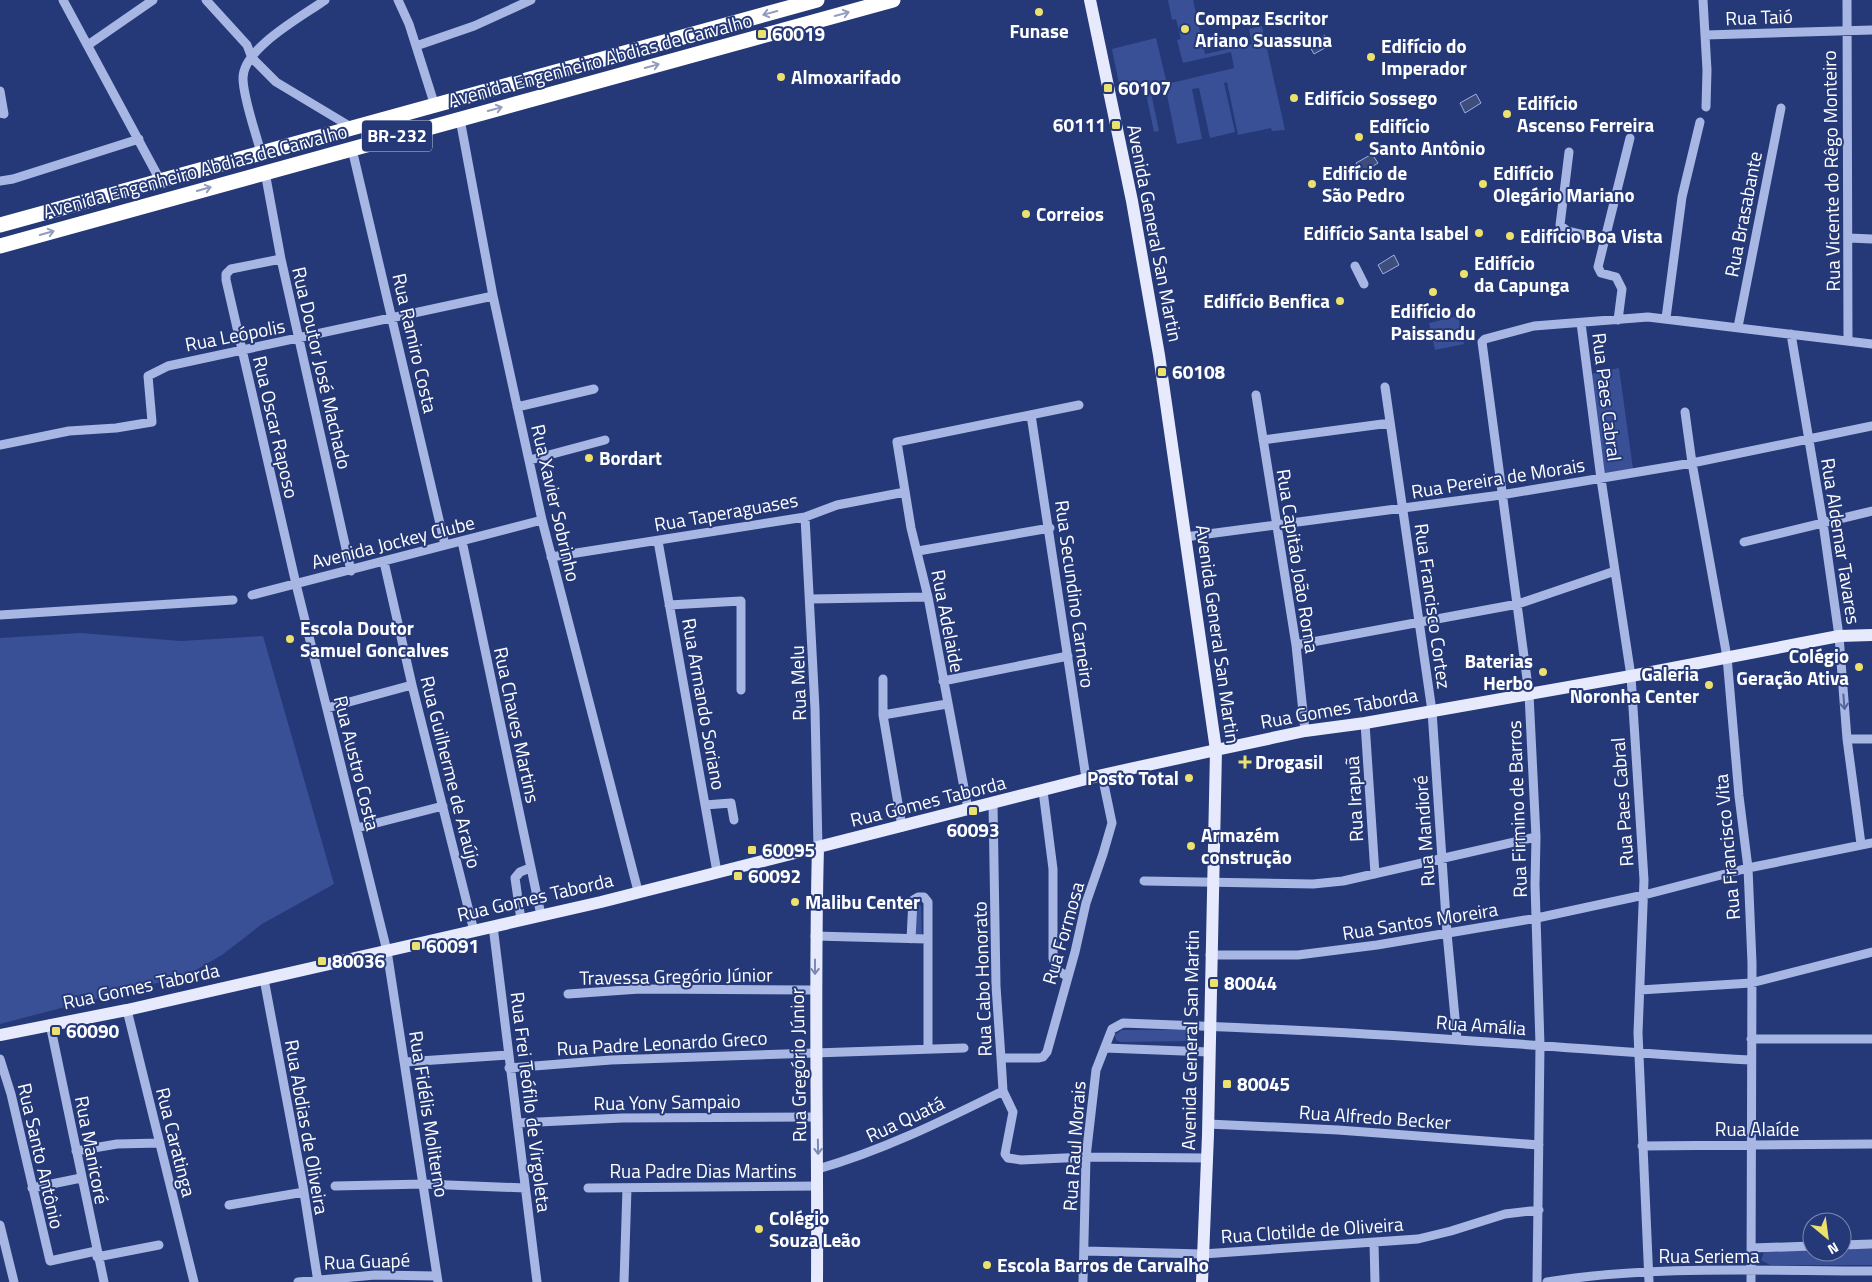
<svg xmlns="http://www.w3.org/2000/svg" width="1872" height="1282" viewBox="0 0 1872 1282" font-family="'Titillium Web',sans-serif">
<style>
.green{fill:#395096}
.water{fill:#3e4d7c;stroke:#9bafe4}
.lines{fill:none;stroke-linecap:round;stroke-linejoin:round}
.minor{stroke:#a7b6e3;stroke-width:9}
.major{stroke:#e6eafc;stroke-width:12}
.highway{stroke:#fff;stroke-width:15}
.oneway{stroke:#929cbc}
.oneway2{stroke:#52659d}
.oneway3{stroke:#7c89b3}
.poi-dot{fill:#ece16c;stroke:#253978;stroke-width:2}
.labels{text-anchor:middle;stroke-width:4;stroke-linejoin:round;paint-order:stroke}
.shield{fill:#253978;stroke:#bec4d6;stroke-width:1}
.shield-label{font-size:18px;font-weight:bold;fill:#fff}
.street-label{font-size:19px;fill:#fff;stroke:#253978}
.poi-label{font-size:19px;font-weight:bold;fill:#fff;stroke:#253978;text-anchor:start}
</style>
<rect width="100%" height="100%" fill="#253978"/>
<path class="green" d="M1168 0H1193L1205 54 1252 44 1249 29 1262 26 1285 130 1272 131 1271 128 1238 135 1227 82 1224 83 1235 132 1210 138 1199 88 1192 89 1202 139 1177 144 1167 95H1163L1161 86 1150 88 1159 131 1154 132 1145 89 1121 94 1112 49 1156 38 1167 84 1234 68 1231 52 1183 63 1177 40 1181 39 1176 19 1172 20Z
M1458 316 1464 344 1435 350 1429 323Z
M1619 368 1633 469 1604 473 1591 374Z
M80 633 181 641 263 636 334 884 262 924 222 955 187 975 0 1024V638Z
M917 903 921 906 922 936 913 937 912 907Z
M1122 1030H1193L1197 1032V1036L1193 1041 1121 1042 1116 1040 1115 1035Z
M1812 1249V1252H1842V1249H1872V1265H1770L1761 1260 1765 1250Z"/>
<path class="water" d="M1325 35 1330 45 1314 54 1309 45Z
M1476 94 1481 103 1465 113 1460 103Z
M1372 154 1378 163 1362 173 1356 163Z
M1394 255 1399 265 1383 274 1378 265Z"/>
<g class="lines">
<path class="minor" d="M63 0 160 180
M206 0 247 45 252 58 276 82 351 127
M398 0 409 24 435 106
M1703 0 1707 70 1706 107
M1847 0 1848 341
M1706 35 1872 30
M88 45 153 0
M416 46 474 26 531 0
M0 91 4 114 0 113
M460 119 493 296 542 520 638 891
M352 149 445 545
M1569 152 1560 225 1567 231 1605 240
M261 153C256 133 243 98 243 78 243 48 303 16 325 0
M265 172 281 259 351 571
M0 181 13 179 139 139
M1849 238 1872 239
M281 259 231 269 226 274V280L296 584 387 951 438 1282
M1355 266 1364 284
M1666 318 1682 197 1700 122
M1618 320 1622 289 1616 277 1601 273 1598 267 1630 138
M1581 323 1601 479 1631 676 1644 880 1638 1033 1649 1282
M1738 327 1781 108
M1791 334 1823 523 1839 636 1847 739 1861 844
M1385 387 1432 711 1447 933 1457 1039
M1256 395 1296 645 1305 731
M517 407 594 389
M1685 412 1692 463 1727 657 1739 796 1748 868 1752 963 1751 1282
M1031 415 1086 778
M1263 440 1390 423
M0 445 69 431 116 428 152 422 148 376 168 366 493 296
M530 460 605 440
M805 517 815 709 818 848
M1185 537 1501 495 1692 463 1872 426
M462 541 541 915
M658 541 717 872
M1744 542 1872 511
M918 551 1050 528
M551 557 805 517 837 505 905 492
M384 562 412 685 474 931
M252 595 542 520
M811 599 928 597
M669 605 741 601V690
M0 615 233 600
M1296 645 1518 604 1615 571
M883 679V715L902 827
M943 681 1068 656
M327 708 412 685
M883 715 947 704
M1365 723 1375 874
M1847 739H1872
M1043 791 1053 869V958L1057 970 1068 977
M993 803 996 986 1001 1058 1003 1091 1013 1112 1005 1154 1008 1158 1021 1160 1086 1157 1207 1158
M705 805 731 803 734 820
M968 809 928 597 911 528 897 442 1079 405
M357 828 443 806
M1144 881 1313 884 1343 881 1536 837
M521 920 515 878 520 872 530 868
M493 926 537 1282
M815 936 927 939
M911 939 913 900 918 897H924L928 902V1049
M1210 955H1298L1377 945 1537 918 1644 895 1748 868 1872 843
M264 979 303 1186 318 1282
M1640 990 1751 983 1872 952
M568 994 640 989 815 990
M127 1010 194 1282
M50 1024 104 1282
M1751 1039H1872
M1105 1048 1209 1052
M1001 1058H1039L1043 1057 1047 1052 1075 952 1086 903 1103 854 1112 823 1102 775
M0 1059 11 1094 50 1261 96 1251
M405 1062 508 1055
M509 1068 611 1060 964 1048
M518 1123 622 1118 817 1117
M1208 1124 1338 1130 1539 1145
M1642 1146 1872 1144
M76 1151 117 1144 160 1143
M818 1169C884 1150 942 1121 1003 1091
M335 1186 424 1184 525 1188
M32 1188 81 1178
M588 1188 818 1186
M229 1205 304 1192
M0 1225 14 1282
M1374 1243 1375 1282
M1842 1245 1872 1244
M1752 1248 1812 1246
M1085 1251 1203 1254 1418 1239 1451 1231 1505 1214 1539 1210
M97 1257 159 1245
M298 1282 375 1275 437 1276
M624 1282 627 1188
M1083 1282 1086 1157 1096 1070 1112 1029 1123 1023C1235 1027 1347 1032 1459 1040 1556 1046 1653 1055 1750 1060
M1537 1282 1540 1045 1535 885 1536 837 1529 694 1482 342 1485 339 1534 326 1648 317 1872 344
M1547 1282C1652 1265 1765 1271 1872 1271"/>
<path class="major" d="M1090 0 1132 201 1159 355 1216 750 1208 1135 1202 1282
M0 1035 127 1010 601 902 1102 775 1216 750 1305 731 1365 723 1631 676 1839 636 1872 635
M817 1282C818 1137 814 993 818 848"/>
<path class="highway" d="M0 225 817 0
M0 246 893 0"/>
</g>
<defs><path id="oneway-shaft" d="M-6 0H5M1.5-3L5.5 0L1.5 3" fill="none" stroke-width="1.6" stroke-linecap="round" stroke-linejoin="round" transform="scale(1.25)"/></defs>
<g class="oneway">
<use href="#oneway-shaft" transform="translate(770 13) rotate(165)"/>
<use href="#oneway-shaft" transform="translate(842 14) rotate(-15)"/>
<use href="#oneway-shaft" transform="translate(652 66) rotate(-15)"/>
<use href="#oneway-shaft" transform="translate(495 109) rotate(-15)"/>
<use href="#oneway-shaft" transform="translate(204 189) rotate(-16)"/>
<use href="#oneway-shaft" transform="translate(47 233) rotate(-16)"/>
</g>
<use class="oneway2" href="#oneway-shaft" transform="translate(1844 702) rotate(85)"/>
<g class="oneway3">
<use href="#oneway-shaft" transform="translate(815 967) rotate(90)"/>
<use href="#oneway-shaft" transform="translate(818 1147) rotate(89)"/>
</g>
<g class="poi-dot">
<circle cx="1039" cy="12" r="5"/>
<circle cx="1185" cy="29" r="5"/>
<rect x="757" y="29" width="10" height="10" rx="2.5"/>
<circle cx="1371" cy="57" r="5"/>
<circle cx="781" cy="77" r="5"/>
<rect x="1103" y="83" width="10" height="10" rx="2.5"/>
<circle cx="1294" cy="98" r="5"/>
<circle cx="1507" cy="114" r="5"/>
<rect x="1111" y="120" width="10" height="10" rx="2.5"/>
<circle cx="1359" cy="137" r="5"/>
<circle cx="1312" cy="184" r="5"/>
<circle cx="1483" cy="184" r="5"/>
<circle cx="1026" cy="214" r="5"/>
<circle cx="1479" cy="233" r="5"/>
<circle cx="1510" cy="236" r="5"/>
<circle cx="1464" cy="274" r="5"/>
<circle cx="1433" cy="292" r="5"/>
<circle cx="1340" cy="301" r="5"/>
<rect x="1157" y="367" width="10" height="10" rx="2.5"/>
<circle cx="589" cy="458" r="5"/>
<circle cx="290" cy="639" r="5"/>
<circle cx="1859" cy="667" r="5"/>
<circle cx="1543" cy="672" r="5"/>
<circle cx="1709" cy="685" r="5"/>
<path d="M1242.5 754.5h5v5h5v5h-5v5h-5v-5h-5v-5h5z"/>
<circle cx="1189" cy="778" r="5"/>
<rect x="968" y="806" width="10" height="10" rx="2.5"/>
<circle cx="1191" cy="846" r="5"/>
<rect x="747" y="845" width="10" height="10" rx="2.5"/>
<rect x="733" y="871" width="10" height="10" rx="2.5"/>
<circle cx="795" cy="902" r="5"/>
<rect x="411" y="941" width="10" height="10" rx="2.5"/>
<rect x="317" y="956" width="10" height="10" rx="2.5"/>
<rect x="1209" y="978" width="10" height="10" rx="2.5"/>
<rect x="51" y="1026" width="10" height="10" rx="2.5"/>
<rect x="1222" y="1079" width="10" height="10" rx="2.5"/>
<circle cx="759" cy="1229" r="5"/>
<circle cx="987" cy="1265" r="5"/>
</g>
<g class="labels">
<rect class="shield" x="362" y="120.5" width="70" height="31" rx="4"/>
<g class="shield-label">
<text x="397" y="142">BR-232</text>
</g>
<g class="street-label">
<text transform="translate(1759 17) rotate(-2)" y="7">Rua Taió</text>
<text transform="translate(600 60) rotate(-15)" y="7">Avenida Engenheiro Abdias de Carvalho</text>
<text transform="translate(195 171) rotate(-15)" y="7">Avenida Engenheiro Abdias de Carvalho</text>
<text transform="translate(1831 171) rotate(-91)" y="7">Rua Vicente do Rêgo Monteiro</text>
<text transform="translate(1743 214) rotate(-79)" y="7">Rua Brasabante</text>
<text transform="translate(1155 233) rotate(79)" y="7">Avenida General San Martin</text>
<text transform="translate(235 335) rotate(-11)" y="7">Rua Leópolis</text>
<text transform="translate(415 343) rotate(77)" y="7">Rua Ramiro Costa</text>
<text transform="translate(322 368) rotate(77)" y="7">Rua Doutor José Machado</text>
<text transform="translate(1607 397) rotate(83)" y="7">Rua Paes Cabral</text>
<text transform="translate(276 427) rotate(77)" y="7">Rua Oscar Raposo</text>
<text transform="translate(1498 478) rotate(-9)" y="7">Rua Pereira de Morais</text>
<text transform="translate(556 503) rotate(77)" y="7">Rua Xavier Sobrinho</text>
<text transform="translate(726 512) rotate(-10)" y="7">Rua Taperaguases</text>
<text transform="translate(1841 541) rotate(81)" y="7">Rua Aldemar Tavares</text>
<text transform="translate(393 542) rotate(-14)" y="7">Avenida Jockey Clube</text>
<text transform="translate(1298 561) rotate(81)" y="7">Rua Capitão João Roma</text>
<text transform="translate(1075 594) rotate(82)" y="7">Rua Secundino Carneiro</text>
<text transform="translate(1433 606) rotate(82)" y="7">Rua Francisco Cortez</text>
<text transform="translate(948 621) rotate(79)" y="7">Rua Adelaide</text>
<text transform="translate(1218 634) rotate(82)" y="7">Avenida General San Martin</text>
<text transform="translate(798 683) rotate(-92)" y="7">Rua Melu</text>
<text transform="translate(704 704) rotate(80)" y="7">Rua Armando Soriano</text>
<text transform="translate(1339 708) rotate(-10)" y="7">Rua Gomes Taborda</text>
<text transform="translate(517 725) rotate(78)" y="7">Rua Chaves Martins</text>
<text transform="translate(357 763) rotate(76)" y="7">Rua Austro Costa</text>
<text transform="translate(451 772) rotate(76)" y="7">Rua Guilherme de Araújo</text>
<text transform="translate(1354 799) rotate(-93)" y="7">Rua Irapuã</text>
<text transform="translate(928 801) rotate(-14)" y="7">Rua Gomes Taborda</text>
<text transform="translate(1622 802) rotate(-94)" y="7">Rua Paes Cabral</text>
<text transform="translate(1517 809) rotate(-92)" y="7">Rua Firmino de Barros</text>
<text transform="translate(1424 831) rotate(-94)" y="7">Rua Mandioré</text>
<text transform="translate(1727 847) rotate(-95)" y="7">Rua Francisco Vita</text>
<text transform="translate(535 897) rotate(-13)" y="7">Rua Gomes Taborda</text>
<text transform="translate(1420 921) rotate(-9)" y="7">Rua Santos Moreira</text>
<text transform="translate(1063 933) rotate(-74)" y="7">Rua Formosa</text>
<text transform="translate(676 976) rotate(-1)" y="7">Travessa Gregório Júnior</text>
<text transform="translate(982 979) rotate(-92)" y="7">Rua Cabo Honorato</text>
<text transform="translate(141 986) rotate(-12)" y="7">Rua Gomes Taborda</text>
<text transform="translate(1481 1025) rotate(4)" y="7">Rua Amália</text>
<text transform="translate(1190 1040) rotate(-89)" y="7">Avenida General San Martin</text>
<text transform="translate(662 1043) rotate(-3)" y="7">Rua Padre Leonardo Greco</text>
<text transform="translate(798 1065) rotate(-91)" y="7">Rua Gregório Júnior</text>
<text transform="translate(531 1102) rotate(83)" y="7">Rua Frei Teófilo de Virgoleta</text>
<text transform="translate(667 1102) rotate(-1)" y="7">Rua Yony Sampaio</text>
<text transform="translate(429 1114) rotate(81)" y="7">Rua Fidélis Moliterno</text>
<text transform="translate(1375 1117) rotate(4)" y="7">Rua Alfredo Becker</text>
<text transform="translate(905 1119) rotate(-25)" y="7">Rua Quatá</text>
<text transform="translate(307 1127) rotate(80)" y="7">Rua Abdias de Oliveira</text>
<text x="1757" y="1136">Rua Alaíde</text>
<text transform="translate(176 1142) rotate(76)" y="7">Rua Caratinga</text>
<text transform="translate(1074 1146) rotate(-86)" y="7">Rua Raul Morais</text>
<text transform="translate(92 1150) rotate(79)" y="7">Rua Manicoré</text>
<text transform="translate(41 1156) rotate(77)" y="7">Rua Santo Antônio</text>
<text x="703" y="1178">Rua Padre Dias Martins</text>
<text transform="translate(1312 1230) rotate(-4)" y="7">Rua Clotilde de Oliveira</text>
<text x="1709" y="1263">Rua Seriema</text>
<text transform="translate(367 1261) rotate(-2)" y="7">Rua Guapé</text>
</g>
<g class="poi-label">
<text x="1195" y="25">Compaz Escritor<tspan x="1195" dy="22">Ariano Suassuna</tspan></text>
<text x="1039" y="38" text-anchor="middle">Funase</text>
<text x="772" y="41">60019</text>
<text x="1381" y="53">Edifício do<tspan x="1381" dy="22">Imperador</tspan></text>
<text x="791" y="84">Almoxarifado</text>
<text x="1118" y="95">60107</text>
<text x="1304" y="105">Edifício Sossego</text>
<text x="1517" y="110">Edifício<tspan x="1517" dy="22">Ascenso Ferreira</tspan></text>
<text x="1106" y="132" text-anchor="end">60111</text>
<text x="1369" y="133">Edifício<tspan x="1369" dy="22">Santo Antônio</tspan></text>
<text x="1322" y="180">Edifício de<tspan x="1322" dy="22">São Pedro</tspan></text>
<text x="1493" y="180">Edifício<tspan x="1493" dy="22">Olegário Mariano</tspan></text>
<text x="1036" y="221">Correios</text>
<text x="1469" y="240" text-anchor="end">Edifício Santa Isabel</text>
<text x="1520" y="243">Edifício Boa Vista</text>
<text x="1474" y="270">Edifício<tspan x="1474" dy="22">da Capunga</tspan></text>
<text x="1330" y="308" text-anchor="end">Edifício Benfica</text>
<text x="1433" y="318" text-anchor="middle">Edifício do<tspan x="1433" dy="22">Paissandu</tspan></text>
<text x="1172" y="379">60108</text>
<text x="599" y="465">Bordart</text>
<text x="300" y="635">Escola Doutor<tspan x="300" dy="22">Samuel Goncalves</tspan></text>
<text x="1849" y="663" text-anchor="end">Colégio<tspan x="1849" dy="22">Geração Ativa</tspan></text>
<text x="1533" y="668" text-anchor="end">Baterias<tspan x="1533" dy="22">Herbo</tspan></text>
<text x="1699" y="681" text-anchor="end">Galeria<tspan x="1699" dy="22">Noronha Center</tspan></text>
<text x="1255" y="769">Drogasil</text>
<text x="1179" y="785" text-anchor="end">Posto Total</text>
<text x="973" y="837" text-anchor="middle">60093</text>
<text x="1201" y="842">Armazém<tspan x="1201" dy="22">construção</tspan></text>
<text x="762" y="857">60095</text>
<text x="748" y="883">60092</text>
<text x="805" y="909">Malibu Center</text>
<text x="426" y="953">60091</text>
<text x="332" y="968">80036</text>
<text x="1224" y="990">80044</text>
<text x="66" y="1038">60090</text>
<text x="1237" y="1091">80045</text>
<text x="769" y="1225">Colégio<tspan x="769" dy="22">Souza Leão</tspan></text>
<text x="997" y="1272">Escola Barros de Carvalho</text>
</g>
</g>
<g transform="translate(1827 1237) rotate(151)"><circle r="24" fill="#253978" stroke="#7c88ae"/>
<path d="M0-4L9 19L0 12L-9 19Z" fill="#ece16c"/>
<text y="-8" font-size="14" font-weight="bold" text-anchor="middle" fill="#ffffff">N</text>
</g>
</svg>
